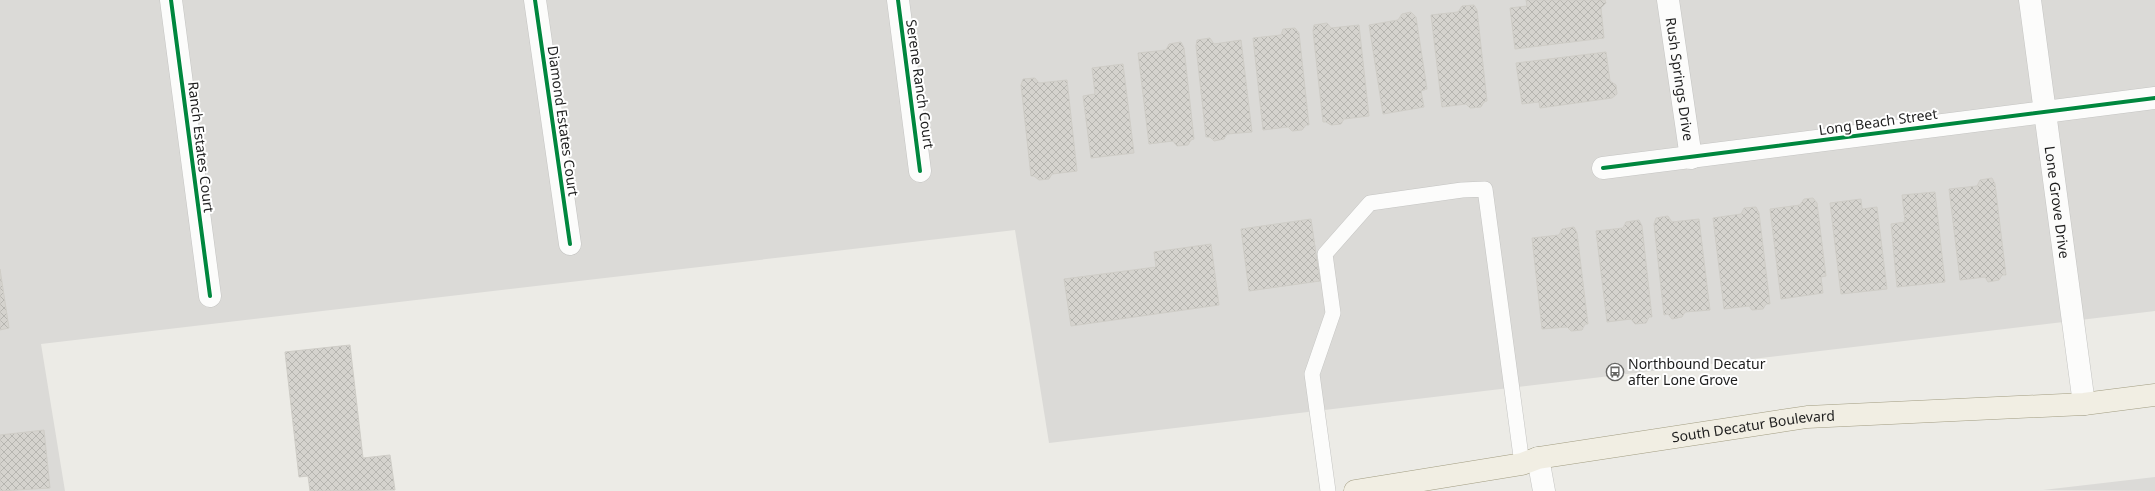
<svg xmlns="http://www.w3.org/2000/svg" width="2155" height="491" viewBox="0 0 2155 491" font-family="'Noto Sans',sans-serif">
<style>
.residential{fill:#dbdad7}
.building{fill:url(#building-cross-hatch);stroke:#cfcdc7}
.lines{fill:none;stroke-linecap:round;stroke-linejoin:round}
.lane-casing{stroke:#c4c4c2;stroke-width:16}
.street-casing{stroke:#c4c4c2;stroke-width:23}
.primary-casing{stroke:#a29d82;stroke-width:23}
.lane{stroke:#fcfcfb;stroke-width:15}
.street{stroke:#fcfcfb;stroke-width:22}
.primary{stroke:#f1eee3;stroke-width:22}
.cycleway-casing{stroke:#fff;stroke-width:6}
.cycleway{stroke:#00873e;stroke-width:4}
.labels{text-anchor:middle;stroke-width:4;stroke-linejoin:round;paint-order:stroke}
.street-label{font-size:14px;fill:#1d1d1d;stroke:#fff}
.poi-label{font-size:14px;fill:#1d1d1d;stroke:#fff;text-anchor:start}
</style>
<defs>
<pattern id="building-cross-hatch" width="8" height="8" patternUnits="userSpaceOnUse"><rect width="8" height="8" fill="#d5d3ce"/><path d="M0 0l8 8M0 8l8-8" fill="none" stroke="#b6b5b0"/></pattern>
</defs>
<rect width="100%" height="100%" fill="#ecebe6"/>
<path class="residential" d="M0 0H2155V311L1049 443 1015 230 41 344 65 491H0Z
M2155 477V491L2043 490Z"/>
<path class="building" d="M1526 0H1605L1606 3 1601 8 1604 38 1515 49 1510 8 1527 6Z
M1474 5 1477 10 1487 101 1484 102 1481 107 1470 108 1466 104 1442 107 1431 15 1458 12 1462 6Z
M1411 12 1416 17 1427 89 1421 91 1424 107 1383 114 1369 25 1398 20 1402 14Z
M1327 23 1331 28 1359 25 1369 116 1344 119 1341 124 1331 125 1326 122H1323L1313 31 1314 25Z
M1295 28 1299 33 1309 125H1306L1302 130 1292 131 1288 127 1263 130 1253 38 1281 35 1283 29Z
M1210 38 1214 44 1241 40 1252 132 1227 134 1224 139 1214 141 1210 137H1206L1196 46 1197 40Z
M1181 42 1184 48 1194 139 1191 140 1188 145 1177 146 1173 141 1149 144 1138 53 1166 50 1169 44Z
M1606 52 1610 81 1616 85 1617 94 1612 98 1540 108 1539 102 1522 104 1516 63Z
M1123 64 1134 153 1091 158 1083 96 1095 94 1092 68Z
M1035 78 1039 83 1067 80 1077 171 1052 174 1049 179 1039 180 1034 176H1031L1021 85 1023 79Z
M1992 178 1995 184 2006 275H2002L1999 280 1988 282 1985 277 1960 280 1949 189 1977 186 1980 180Z
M1935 192 1945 282 1897 287 1891 224 1905 222 1902 195Z
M1813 198 1817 203 1826 276 1821 277 1823 293 1781 299 1770 209 1800 205 1804 199Z
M1861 199 1862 209 1877 207 1887 289 1841 294 1830 203Z
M1756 207 1759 213 1770 304H1766L1763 309 1752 310 1749 306 1724 309 1713 218 1741 214 1744 208Z
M1668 216 1672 222 1699 219 1710 310 1685 312 1682 317 1672 319 1668 314 1664 315 1654 224 1656 218Z
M1311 219 1320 281 1249 291 1241 229Z
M1639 220 1642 226 1652 317H1649L1646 323 1635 324 1631 319 1607 322 1596 231 1623 228 1626 222Z
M1574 227 1577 233 1588 324H1585L1582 330 1571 331 1567 327 1542 329 1532 238 1559 235 1562 229Z
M1211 244 1219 305 1071 326 1064 279 1156 267 1154 252Z
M0 269 9 328 0 330Z
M350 345 363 458 390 455 395 490 310 491 308 476 299 477 285 352Z
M44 430 50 488 0 491V435Z"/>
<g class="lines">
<defs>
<path id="lane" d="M1328 491 1312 374 1333 313 1325 254 1370 203 1462 190 1485 189 1522 464"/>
<g id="street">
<path d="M171 0 210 296"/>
<path d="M535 0 570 244"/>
<path d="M898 0 920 171"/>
<path id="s1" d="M1668 0 1691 158"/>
<path id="s2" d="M2030 0 2084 404"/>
<path d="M1603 168 2155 98"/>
<path d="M1538 458 1544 491"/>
</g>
<g id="primary">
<path id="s3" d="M1355 491 1522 464 1538 458 1807 417 2084 404 2155 395"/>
</g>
</defs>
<use href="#lane" class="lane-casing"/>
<use href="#street" class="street-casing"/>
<use href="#primary" class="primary-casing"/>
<use href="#lane" class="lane"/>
<use href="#street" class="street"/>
<use href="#primary" class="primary"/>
<defs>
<path id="cycleway" d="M171 0 210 296
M535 0 570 244
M898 0 920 171
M1603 168 2155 98"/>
</defs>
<use href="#cycleway" class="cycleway-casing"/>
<use href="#cycleway" class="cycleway"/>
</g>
<defs>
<symbol id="bus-ring" viewBox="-11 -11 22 22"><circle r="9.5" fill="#fff" stroke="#656563" stroke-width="1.5"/><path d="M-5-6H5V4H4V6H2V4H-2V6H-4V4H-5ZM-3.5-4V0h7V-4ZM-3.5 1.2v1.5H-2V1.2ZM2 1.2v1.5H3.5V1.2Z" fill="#656563"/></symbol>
</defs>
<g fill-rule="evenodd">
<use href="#bus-ring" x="1605" y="362" width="20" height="20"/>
</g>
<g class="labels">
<g class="street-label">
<text dy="5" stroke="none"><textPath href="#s1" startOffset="80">Rush Springs Drive</textPath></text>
<text transform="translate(920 84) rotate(82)" y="5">Serene Ranch Court</text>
<text transform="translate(563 121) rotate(82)" y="5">Diamond Estates Court</text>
<text transform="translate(1878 122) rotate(-8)" y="5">Long Beach Street</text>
<text transform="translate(201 147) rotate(83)" y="5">Ranch Estates Court</text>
<text dy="5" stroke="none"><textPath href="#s2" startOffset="204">Lone Grove Drive</textPath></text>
<text dy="5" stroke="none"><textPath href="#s3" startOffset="404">South Decatur Boulevard</textPath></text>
</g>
<g class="poi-label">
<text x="1628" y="369">Northbound Decatur<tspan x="1628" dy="16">after Lone Grove</tspan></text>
</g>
</g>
</svg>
